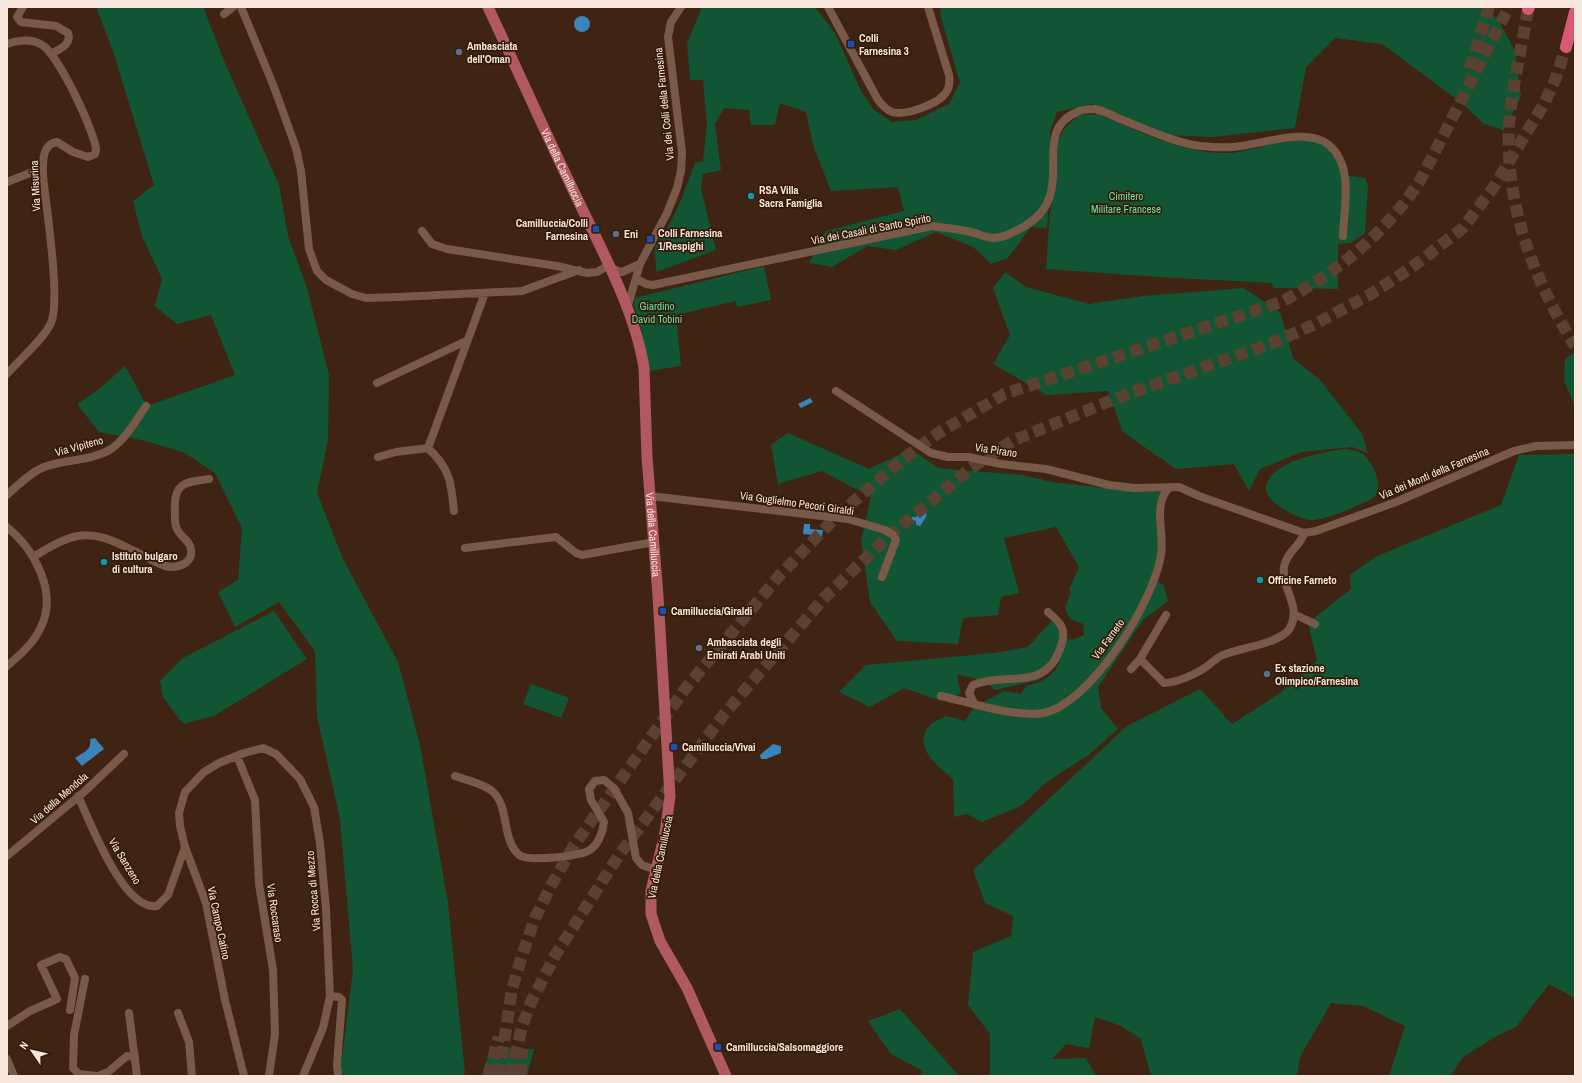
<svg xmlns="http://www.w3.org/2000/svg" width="1582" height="1083" font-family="'Archivo Narrow',sans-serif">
<rect width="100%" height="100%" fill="#3f2413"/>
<path fill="#125535" d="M96 7H203L225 63 279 185 288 236 307 288 329 375 328 440 317 493 343 559 398 662 420 745 448 903 465 1073 462 1076H352L340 1074 353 970 340 819 317 716 315 651 279 602 235 627 218 592 238 580 242 528 215 473 185 453 146 441 99 432 77 404 98 390 125 366 147 406 235 375 211 315 177 324 155 306 162 279 142 236 133 201 154 185 113 51Z
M702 7H815L835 33 861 91 873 109 892 122 916 120 949 104 960 83 941 18 940 7H1487L1500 23 1515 51 1521 96 1504 130 1484 124 1462 103 1382 44 1335 38 1306 67 1295 128 1212 137 1165 135 1110 110 1092 104 1057 112 1050 132 1051 173 1047 228 1031 227 1008 258 991 264 973 247 936 232 896 250 867 246 832 267 809 263 826 231 904 211 898 187 831 191 813 145 806 112 780 103 775 125H751L749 110 724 108 715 124 721 170 703 174 701 189 716 250 656 272 655 247 669 225 681 200 695 163 703 161 707 125 703 80H690L687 43Z
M1098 114C1139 131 1184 155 1230 153 1255 151 1289 136 1314 142 1330 146 1339 160 1342 175L1365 178 1368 186 1365 233 1350 243 1338 244V289L1273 288 1272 283 1159 277 1046 269 1050 212 1057 179 1058 139 1064 129 1079 115Z
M764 266 771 300 737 307 736 301 676 315 681 366 649 371 641 329 634 305 635 298Z
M1005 272 1026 287 1089 304 1143 296 1243 288 1280 312 1293 358 1321 381 1362 434 1368 453 1352 447 1302 452 1260 469 1249 491 1234 464 1176 469 1123 432 1108 391 1047 395 993 364 1010 335 993 288Z
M1575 352V406L1564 381 1565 359Z
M788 433 869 469 911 449 938 468 1022 475 1052 482 1139 492H1162L1160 543 1153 578 1164 586 1168 601 1143 620 1098 687 1101 708 1118 729 1087 756 1048 781 1021 806 982 822 967 814 954 817 953 779C938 767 911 746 930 725 934 721 941 719 946 716L965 721 974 707 1004 691 1021 694 1026 686C1041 683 1052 677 1059 663L1049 660 1039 680 995 690C985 679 971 677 957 675L961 694 942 701 904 688 870 707 839 692 866 665 994 653 1028 647 1055 617 1065 638 1072 640 1084 635 1083 624 1070 619 1065 607 1071 593 1069 589 1079 567 1056 527 1004 538 1019 593 1001 597 998 615 963 618 958 644 897 641 870 602 861 541 871 497 822 471 778 484 771 445Z
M1343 449C1350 449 1361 451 1366 457 1375 467 1381 483 1376 495L1371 499C1358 506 1325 521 1310 520 1299 519 1284 510 1275 503 1269 499 1266 494 1266 488 1268 461 1322 453 1343 449Z
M1575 454V998L1549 984 1516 1027 1498 1035 1462 1058 1451 1076H1389L1405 1026 1363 1006 1331 1003 1300 1057 1297 1076H1151L1141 1039 1121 1026 1095 1017 1089 1048 1066 1044 1052 1059 1086 1058 1096 1076H988L990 1074V1034L968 1005 973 952 1011 936 1013 916 985 903 973 870 1127 726 1200 689 1232 724 1280 693 1317 661 1308 623 1351 589 1350 575 1375 557 1501 505 1519 455Z
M274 611 307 659 214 716 183 724 163 697 160 681 183 658Z
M531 684 569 698 561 718 523 704Z
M900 1009 959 1076H922L921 1070 891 1054 868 1021Z
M492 1048 534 1049 527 1076H483L484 1067Z"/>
<path fill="#3b84bb" d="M574 24a8 8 0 1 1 16 0a8 8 0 1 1-16 0Z
M810 398 813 402 801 408 798 404Z
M924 508H927L926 517 920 526 916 525V521L911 519 912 517H916Z
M804 524H810V529L823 530 822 536 803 534Z
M95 738 104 749 82 766 75 758C83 752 92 751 90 739Z
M773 744 781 746V753L766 759H761L760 755Z"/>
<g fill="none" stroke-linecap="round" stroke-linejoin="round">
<path stroke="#5b4131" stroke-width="12" stroke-dasharray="12 6" stroke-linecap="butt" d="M1528 9C1522 47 1512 86 1509 125 1505 205 1534 280 1575 346
M1470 69 1489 7
M488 1076 499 1037
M499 1076 512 989 521 959 535 918 552 884 573 847 685 689 779 576 838 515 903 459 937 434 1004 394 1281 302C1337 273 1387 232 1421 179L1509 7
M511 1076 522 1026 532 1000 556 954 619 855 725 713 825 597 889 536 971 468 1012 441 1125 395 1270 344 1315 324 1371 294 1411 268 1463 228 1493 188 1544 104 1556 78 1566 47
M521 1076 522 1049"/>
<path stroke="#795a48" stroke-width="8" d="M23 7 17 17 21 22 56 26 68 33C72 45 59 49 51 54
M241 7 274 87 296 148 301 171 309 249 317 271 326 280 352 294 366 298 398 297 522 291 579 270
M828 7 878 100C882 105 886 110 892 112 905 116 935 105 944 95 949 90 950 82 949 75L928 7
M224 14 233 7
M7 44C19 40 31 38 42 45 58 54 95 132 96 150L95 154 88 157 73 152 57 142C41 144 43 165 43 176 46 206 61 299 51 323 43 340 20 359 7 374
M7 182 43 168
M422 231 432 244 447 249 557 266 587 273 597 272 609 265
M610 268 622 272 640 264
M637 279 646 284 653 285 932 226C945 228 958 229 971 232 979 234 986 238 994 238 1004 238 1016 231 1025 226 1081 192 1027 134 1077 112 1082 109 1089 109 1095 109 1103 111 1112 115 1120 119 1146 129 1172 142 1200 146 1211 147 1222 148 1233 147 1261 145 1306 126 1329 145 1354 166 1344 207 1343 236
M627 309 640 264 667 213 677 188 681 171 682 152 668 37 671 22 681 7
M377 383 466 341
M836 391 931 453 948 457H968L1001 464 1046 469 1109 485 1134 488 1179 487 1199 496 1304 533 1316 531 1396 502 1514 451 1536 446 1575 445
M428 448C450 469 451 481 454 511
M378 457 396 452 428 448 485 293
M7 495C18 485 30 473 44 467 65 459 92 461 111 449 126 439 136 420 146 406
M650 496 848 519 885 530 893 535 896 540 882 577
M7 527C34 549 58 592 41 627 34 643 20 655 7 666
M465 548 556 537 576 553 582 555 654 542
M33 557C74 532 88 527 132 550 143 555 153 562 165 566 178 569 196 563 190 546 188 540 180 536 177 529 174 523 175 517 175 511 173 483 185 482 209 479
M1294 614 1315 624
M1166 615 1140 659 1164 683C1176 683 1196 674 1206 667 1212 663 1217 657 1223 655 1240 648 1282 643 1290 628 1302 606 1281 589 1284 567 1286 552 1301 546 1304 533
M1131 669 1140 659
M941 696C968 702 1017 718 1043 713 1091 704 1154 601 1161 555 1165 534 1152 505 1169 488
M974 703 969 693 973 685C1008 671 1046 693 1061 646 1067 629 1061 623 1048 612
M237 756 255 800 259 884 273 970 275 1034 269 1076
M455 776C466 780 482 783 492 791 510 806 501 839 519 855 529 862 578 856 588 851 598 846 603 832 604 822L591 800 589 789 595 781 604 780 614 788 628 813 636 858 642 865 656 870
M78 796C90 821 123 911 157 906L168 895 185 847
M7 856 84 792 124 754
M85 979 74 1035 73 1068 79 1074 97 1076
M330 996 339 997 342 1000 337 1065 338 1076
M129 1013 137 1076
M178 1013 189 1042 192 1076
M7 1026 30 1011 57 999 41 965 60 957 66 959 75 978 70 1010
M7 1059 14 1076
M98 1076 108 1072 127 1056 135 1057
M244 1076 225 1000 206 903 185 847 180 826 179 813 185 792 204 772 219 763 244 753 263 748 276 754 300 779 314 807 320 843 326 909 330 996 323 1028 303 1076"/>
<path stroke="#b15961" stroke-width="11" id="s1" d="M488 7C517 69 545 132 575 194 600 247 635 310 644 368L647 457 658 596 670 796 665 833 651 891V914L660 941 687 988 726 1076"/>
<path stroke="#d75972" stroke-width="12" d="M1528 9 1529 7
M1566 47 1575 12"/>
</g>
<g fill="#1a4fb4" stroke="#341b09" stroke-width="1.5">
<rect x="847" y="40" width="8" height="8" rx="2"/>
<rect x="592" y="225" width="8" height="8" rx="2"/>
<rect x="646" y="235" width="8" height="8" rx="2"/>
<rect x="659" y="607" width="8" height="8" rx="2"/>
<rect x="670" y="743" width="8" height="8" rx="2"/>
<rect x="714" y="1043" width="8" height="8" rx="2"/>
</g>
<g fill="#5c6f8a" stroke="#341b09" stroke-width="1.5">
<circle cx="459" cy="52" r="4"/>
<circle cx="616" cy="234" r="4"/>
<circle cx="699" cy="648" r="4"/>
<circle cx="1267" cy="674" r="4"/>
</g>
<g fill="#0f9aa8" stroke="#341b09" stroke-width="1.5">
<circle cx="751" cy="196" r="4"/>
<circle cx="104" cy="562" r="4"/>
<circle cx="1260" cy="580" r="4"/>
</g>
<g text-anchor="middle" stroke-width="3.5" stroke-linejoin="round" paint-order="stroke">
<g font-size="11" font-weight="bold" fill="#f9e6dc" stroke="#341b09" text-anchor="start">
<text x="859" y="42">Colli<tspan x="859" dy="13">Farnesina 3</tspan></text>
<text x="467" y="50">Ambasciata<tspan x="467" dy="13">dell'Oman</tspan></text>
<text x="759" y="194">RSA Villa<tspan x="759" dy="13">Sacra Famiglia</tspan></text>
<text x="588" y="227" text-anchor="end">Camilluccia/Colli<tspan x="588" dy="13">Farnesina</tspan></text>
<text x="658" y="237">Colli Farnesina<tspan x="658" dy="13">1/Respighi</tspan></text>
<text x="624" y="238">Eni</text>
<text x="112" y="560">Istituto bulgaro<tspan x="112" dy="13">di cultura</tspan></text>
<text x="1268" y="584">Officine Farneto</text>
<text x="671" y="615">Camilluccia/Giraldi</text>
<text x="707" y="646">Ambasciata degli<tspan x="707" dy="13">Emirati Arabi Uniti</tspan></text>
<text x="1275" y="672">Ex stazione<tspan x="1275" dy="13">Olimpico/Farnesina</tspan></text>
<text x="682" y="751">Camilluccia/Vivai</text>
<text x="726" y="1051">Camilluccia/Salsomaggiore</text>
</g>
<g font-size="11" fill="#f9e6dc" stroke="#341b09">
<text transform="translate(664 104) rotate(-96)" y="4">Via dei Colli della Farnesina</text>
<text dy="4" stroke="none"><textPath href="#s1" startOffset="177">Via della Camilluccia</textPath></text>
<text transform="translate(35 186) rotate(-93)" y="4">Via Misurina</text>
<text transform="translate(871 229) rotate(-11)" y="4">Via dei Casali di Santo Spirito</text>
<text transform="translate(79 446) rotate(-15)" y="4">Via Vipiteno</text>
<text transform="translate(996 450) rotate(9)" y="4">Via Pirano</text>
<text transform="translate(1434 473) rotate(-23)" y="4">Via dei Monti della Farnesina</text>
<text transform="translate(797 503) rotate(8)" y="4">Via Guglielmo Pecori Giraldi</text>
<text dy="4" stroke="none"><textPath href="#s1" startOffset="561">Via della Camilluccia</textPath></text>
<text transform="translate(1108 639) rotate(-54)" y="4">Via Farneto</text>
<text transform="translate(59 798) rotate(-41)" y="4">Via della Mendola</text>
<text transform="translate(660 857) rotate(-78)" y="4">Via della Camilluccia</text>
<text transform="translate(125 861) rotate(59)" y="4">Via Sanzeno</text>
<text transform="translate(313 891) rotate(-95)" y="4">Via Rocca di Mezzo</text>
<text transform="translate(275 913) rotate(82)" y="4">Via Roccaraso</text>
<text transform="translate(219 923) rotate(78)" y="4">Via Campo Catino</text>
</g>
<g font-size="11" fill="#6be1a1" stroke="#341b09">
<text x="1126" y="200">Cimitero<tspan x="1126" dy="13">Militare Francese</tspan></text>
<text x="657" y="310">Giardino<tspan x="657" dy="13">David Tobini</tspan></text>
</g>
</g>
<rect width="1582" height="1083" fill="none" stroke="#f9e6dc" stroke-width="16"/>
<g transform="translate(32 1051) rotate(304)" stroke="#341b09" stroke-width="3" paint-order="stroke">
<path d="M0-3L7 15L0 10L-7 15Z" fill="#f9e6dc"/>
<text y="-6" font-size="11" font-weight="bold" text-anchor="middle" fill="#f9e6dc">N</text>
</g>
</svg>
